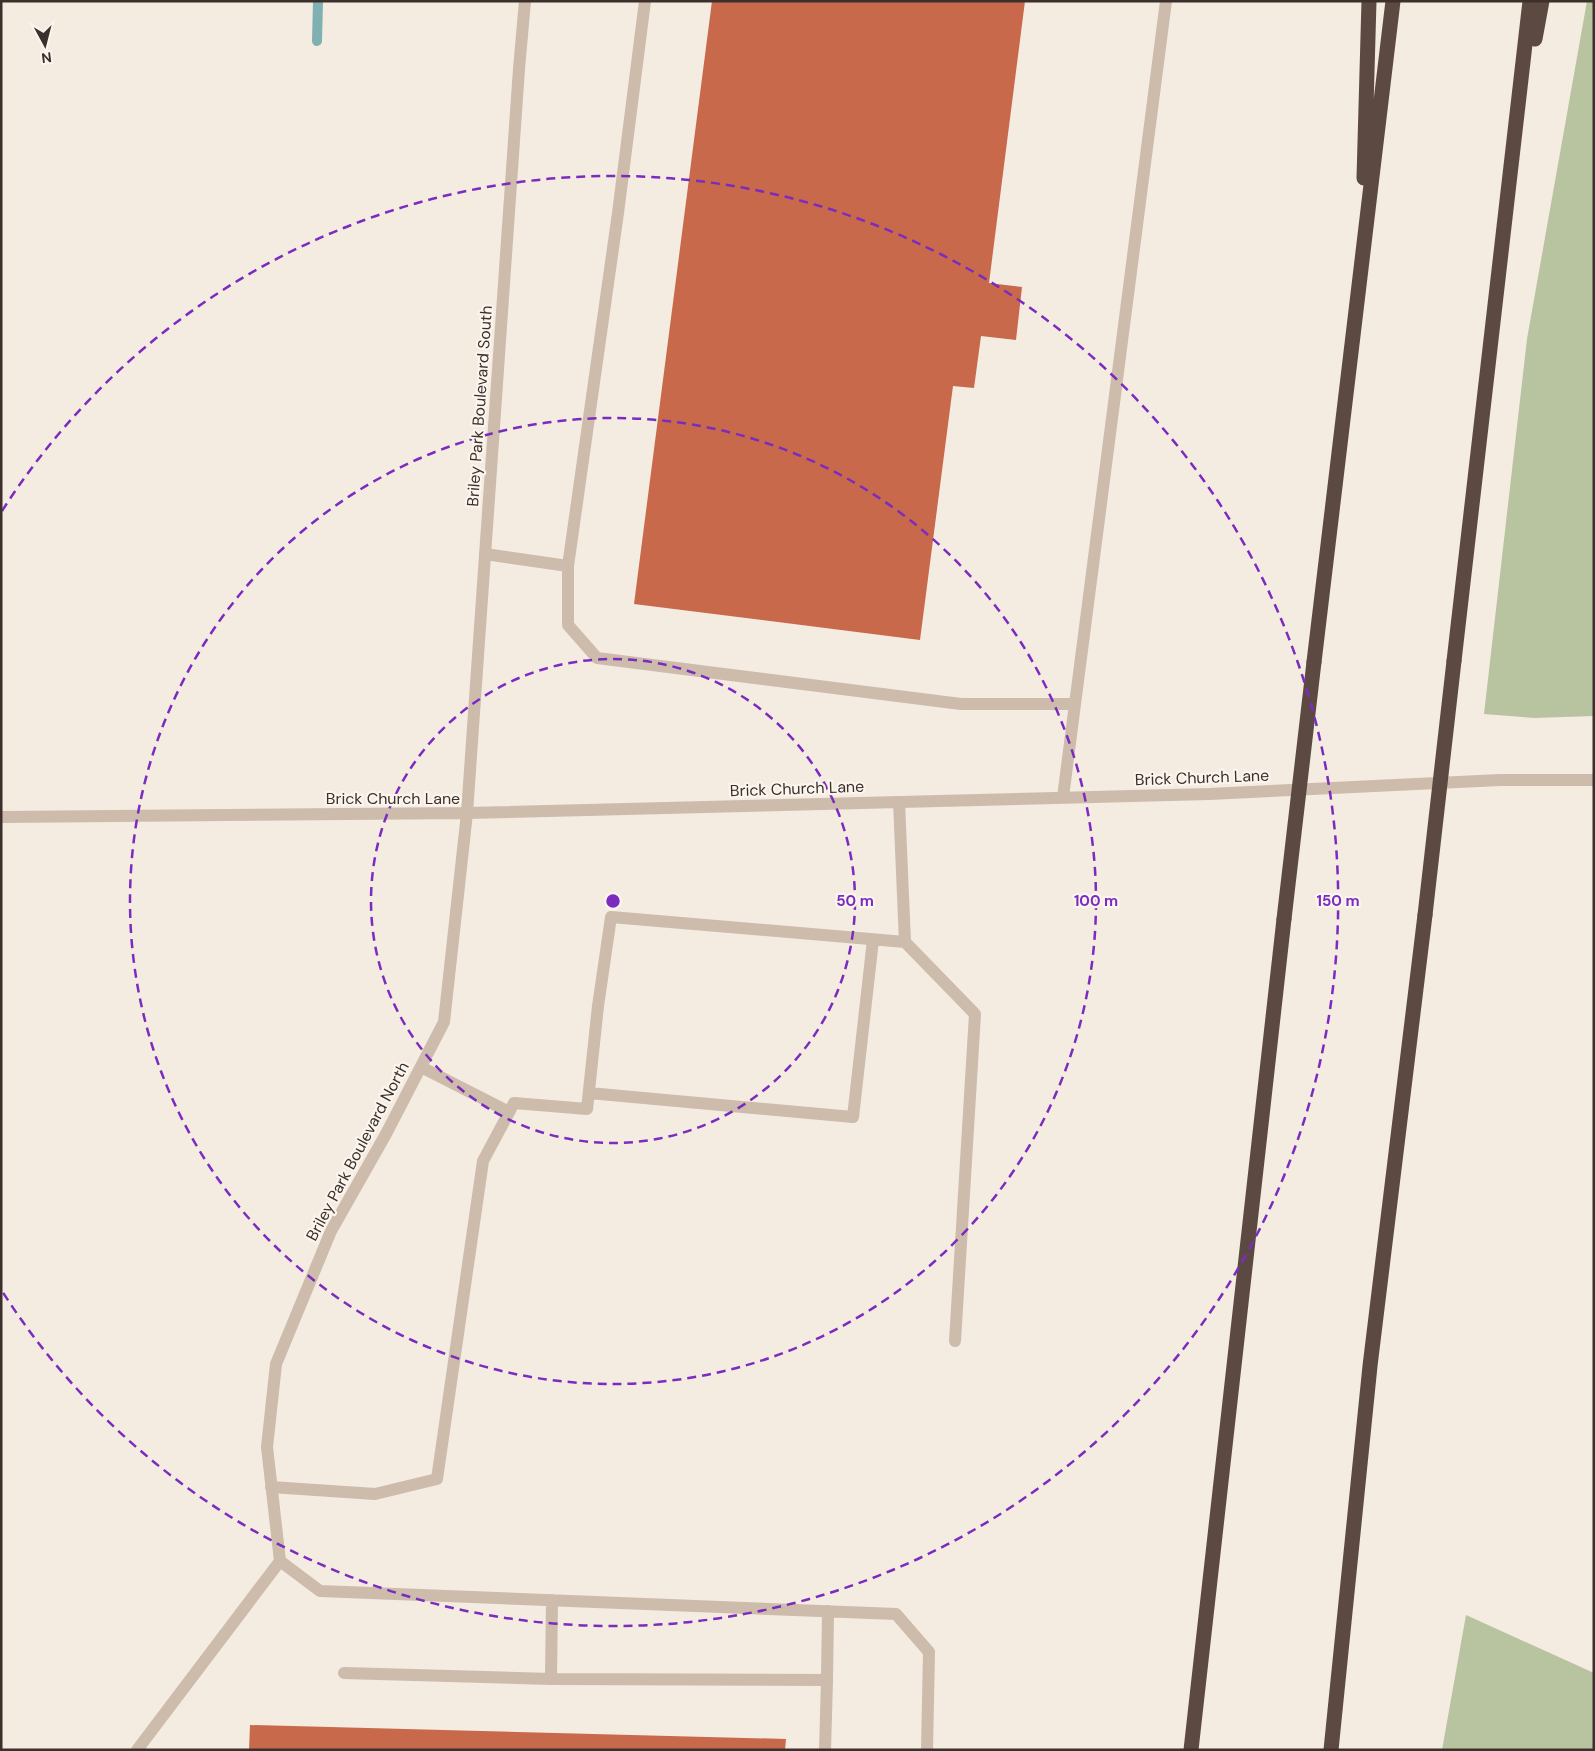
<svg xmlns="http://www.w3.org/2000/svg" width="1595" height="1751" font-family="'DM Sans',sans-serif">
<rect width="100%" height="100%" fill="#f4ebe1"/>
<path fill="#b8c4a0" d="M1587 1H1594V716L1534 718 1484 714 1527 339Z
M1466 1615 1594 1673V1750H1442Z"/>
<g fill="none" stroke-linecap="round" stroke-linejoin="round">
<path stroke="#7fb0b2" stroke-width="10" d="M317 41 318 1"/>
</g>
<path fill="#c8694b" d="M712 1H1025L989 283 1022 287 1016 340 981 336 974 388 953 386 920 640 634 604Z
M250 1725 786 1739 785 1750H249Z"/>
<g fill="none" stroke-linecap="round" stroke-linejoin="round">
<path stroke="#cdbbac" stroke-width="12" d="M645 1 618 213 568 566V625L597 658 961 704H1075
M485 554 568 566
M1063 797 1166 1
M899 802 905 942
M421 1067 509 1112
M589 1093 853 1117 873 940
M271 1487 375 1494 437 1479 483 1161 514 1103 587 1109 598 1006 611 917 905 942 975 1014 955 1341
M552 1600 551 1679 827 1680 828 1611
M344 1673 551 1679
M137 1750 280 1561 320 1591 896 1614 929 1652 927 1750
M825 1750 827 1680"/>
<path stroke="#cdbbac" stroke-width="12" d="M1 817 467 813 1209 794 1500 780H1594
M280 1561 267 1447 276 1364 331 1231 386 1134 444 1022 467 813 519 69 525 1"/>
<path stroke="#5c4a42" stroke-width="15" d="M1535 39 1542 1
M1364 178 1369 1
M1454 661 1530 1
M1314 662 1393 1
M1191 1750 1284 919
M1331 1750 1370 1366 1425 915"/>
<path stroke="#5c4a42" stroke-width="15" d="M1425 915 1454 661
M1284 919 1314 662"/>
</g>
<g fill="none" stroke="#7b2cbf" stroke-width="2.5" stroke-dasharray="9 6">
<circle cx="613" cy="901" r="242"/>
<circle cx="613" cy="901" r="483"/>
<path d="M2 511A725 725 0 1 1 2 1291"/>
</g>
<g text-anchor="middle" stroke-width="4.5" stroke-linejoin="round" paint-order="stroke">
<g font-size="16" fill="#3b302b" stroke="#fbf5ee">
<text transform="translate(479 406) rotate(-86)" y="6">Briley Park Boulevard South</text>
<text transform="translate(1202 777) rotate(-2)" y="6">Brick Church Lane</text>
<text transform="translate(797 788) rotate(-2)" y="6">Brick Church Lane</text>
<text x="393" y="804">Brick Church Lane</text>
<text transform="translate(357 1151) rotate(-62)" y="6">Briley Park Boulevard North</text>
</g>
</g>
<circle cx="613" cy="901" r="8" fill="#7b2cbf" stroke="#fbf5ee" stroke-width="2.5"/>
<g font-size="15" text-anchor="middle" font-weight="bold" fill="#7b2cbf" stroke="#fbf5ee" stroke-width="4.5" stroke-linejoin="round" paint-order="stroke">
<text x="855" y="906">50 m</text>
<text x="1096" y="906">100 m</text>
<text x="1338" y="906">150 m</text>
</g>
<rect width="1595" height="1751" fill="none" stroke="#3b302b" stroke-width="5"/>
<g transform="translate(45 45) rotate(173)" stroke="#fbf5ee" stroke-width="4" paint-order="stroke">
<path d="M0-4L9 19L0 12L-9 19Z" fill="#3b302b"/>
<text y="-8" font-size="14" font-weight="bold" text-anchor="middle" fill="#3b302b">N</text>
</g>
</svg>
